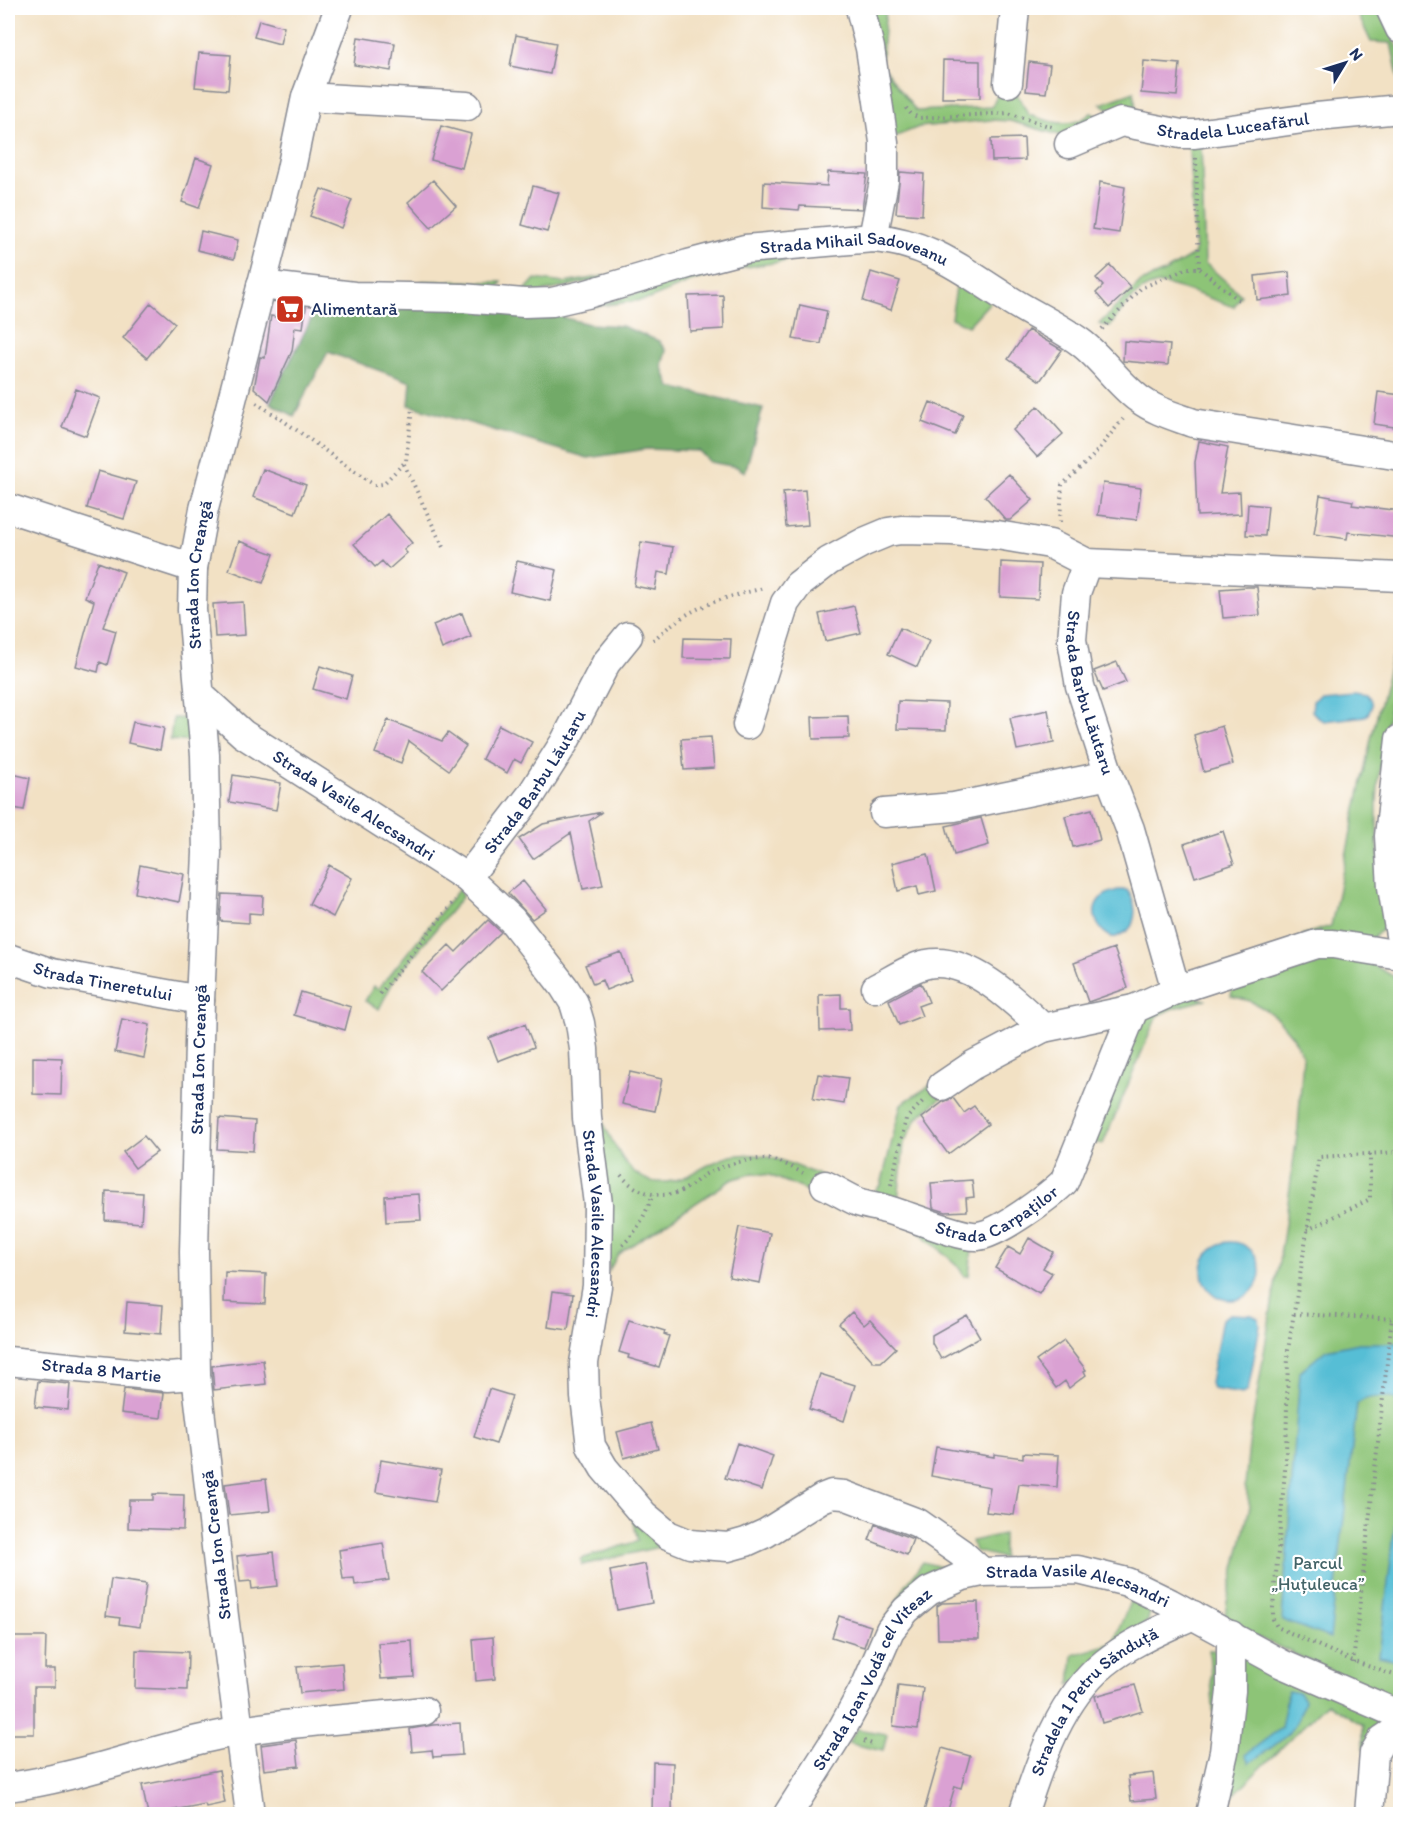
<svg xmlns="http://www.w3.org/2000/svg" width="1408" height="1822" font-family="Itim,sans-serif">
<rect width="100%" height="100%" fill="#fff"/>
<filter id="ink" filterUnits="userSpaceOnUse"><feTurbulence type="fractalNoise" baseFrequency=".0167" numOctaves="2"/><feDisplacementMap in="SourceGraphic" scale="12" xChannelSelector="R" yChannelSelector="G"/><feConvolveMatrix kernelMatrix="1 2 1 2 8 2 1 2 1" color-interpolation-filters="sRGB"/></filter>
<filter id="wash" filterUnits="userSpaceOnUse"><feTurbulence type="fractalNoise" baseFrequency=".008" numOctaves="4" result="noise"/><feDisplacementMap in="SourceGraphic" scale="24" xChannelSelector="R" yChannelSelector="G"/><feGaussianBlur stdDeviation="1.35" result="paint"/><feColorMatrix in="noise" values="0 0 0 0 0 0 0 0 0 0 0 0 0 0 0 0 0 1.4 0 .05"/><feComposite in="paint" operator="in"/></filter>
<g filter="url(#wash)">
<rect width="100%" height="100%" fill="#f2e1c4"/>
<path fill="#f0d0e4" d="M278 300 319 303 293 355 259 349 270 308Z"/>
<path fill="#cebed1" d="M259 349 293 355 270 403 252 388Z"/>
<path fill="#8dc477" stroke="#547a6a" stroke-width="1.5" d="M868 8H886L881 64 916 111 992 107 1001 87H1013L1029 115C1052 122 1071 130 1091 113L1105 120 1066 137 1010 121 991 120 919 127 894 137Z
M1355 8H1380L1400 52V85L1391 43 1371 42Z
M1134 92 1137 118 1120 115 1101 104Z
M1179 141 1201 143 1205 263 1241 295 1234 307C1216 301 1180 286 1162 284 1140 283 1120 311 1110 327L1099 324 1141 282 1166 271 1195 254 1189 149Z
M774 253 786 261 740 268 695 280 649 299 591 307Z
M650 268 519 297 535 279 564 283Z
M958 276 990 302 968 326 951 318Z
M422 281 502 282 496 291 420 290Z
M1400 624C1400 674 1384 725 1379 775 1373 826 1381 877 1385 927L1371 940 1302 935 1331 926 1371 739Z
M173 718 193 719 194 742 170 740Z
M460 888 462 897 394 980 379 1009 365 1001 374 986 378 989Z
M1323 952 1368 962 1400 980V1702L1224 1622 1227 1602 1250 1506 1245 1486 1249 1444 1284 1231 1298 1128 1303 1056 1293 1037 1278 1019 1263 1008 1250 1001 1231 996 1233 985Z
M1194 996 1205 1000 1171 1009 1157 1016 1103 1144 1088 1141 1141 1015Z
M942 1078 950 1091 918 1117 904 1143 898 1201 874 1192 881 1185 901 1104Z
M599 1114C619 1154 636 1202 691 1174 705 1167 723 1156 738 1155 770 1152 798 1167 826 1178L816 1194 769 1175 753 1173 731 1180 618 1254 609 1271Z
M912 1225 972 1248 969 1276H964L958 1266Z
M630 1510 663 1546 582 1565 581 1559 638 1541Z
M1003 1534V1558L975 1551 972 1541Z
M923 1562 955 1571 880 1631 905 1586Z
M1132 1597 1151 1607 1148 1621 1070 1685 1073 1655 1113 1643Z
M1209 1650 1224 1651 1215 1733Z
M1239 1651 1393 1719 1363 1749V1725L1327 1703 1217 1811Z
M857 1729 887 1734 883 1751 848 1743Z"/>
<path fill="#72aa68" stroke="#466c63" stroke-width="1.5" d="M319 303 534 310 589 324 622 326 659 341 666 351 662 365 670 387 763 408 745 472 737 467 710 462 699 451 647 449 588 458 409 405 411 382 328 352 294 416 270 403Z"/>
<path fill="#57bed5" stroke="#39769a" stroke-width="1.5" d="M1353 691 1366 693C1373 701 1374 708 1366 716L1324 721 1318 718 1312 711 1313 701 1320 694Z
M1118 890H1127C1134 899 1137 911 1133 922 1132 927 1129 930 1124 933 1123 933 1117 937 1116 937 1102 940 1075 900 1118 890Z
M1202 1271a29 29 0 1 1 58 0a29 29 0 1 1-58 0Z
M1230 1314 1252 1315 1259 1319 1260 1325 1248 1391 1243 1394 1212 1389 1210 1383 1222 1319Z
M1359 1343H1400V1400C1386 1397 1369 1394 1357 1404L1330 1638 1282 1620 1300 1372 1326 1350Z
M1400 1485V1662L1379 1657Z
M1288 1691 1299 1693 1304 1700C1298 1734 1276 1744 1249 1763L1245 1755 1281 1728Z"/>
<g id="blocks">
<path fill="#daa1d3" d="M259 20 284 27 280 44 254 37Z
M516 35 556 43 550 74 510 66Z
M358 37 395 43 391 71 354 65Z
M199 53 231 55 228 90 195 87Z
M943 60 980 61V98H942Z
M1144 61 1180 64 1177 96 1141 93Z
M1029 62 1050 65 1046 93 1026 91Z
M441 126 471 134 462 168 431 160Z
M1024 138 1025 160 992 161 991 139Z
M196 158 213 164 199 208 182 202Z
M828 172 867 174 862 209 800 206 799 210 763 207 764 182 827 186Z
M900 172 924 174 922 215 896 213Z
M433 180 456 206 431 228 408 202Z
M1100 182 1125 187 1119 233 1093 229Z
M533 186 559 193 547 232 522 225Z
M321 189 352 200 341 228 310 216Z
M201 231 238 240 234 259 197 250Z
M1110 265 1131 288 1109 308 1096 293 1103 286 1096 278Z
M871 272 900 281 891 310 863 301Z
M1289 272 1291 296 1257 300 1255 276Z
M723 295 724 329 690 331 688 296Z
M151 303 175 323 147 358 123 338Z
M278 304 306 307 303 328 295 327 292 351 269 401 254 388 260 357 265 358 271 316 276 317Z
M800 305 827 311 821 344 793 339Z
M1028 330 1062 350 1040 381 1008 359Z
M1124 341 1170 345 1168 365 1123 361Z
M76 389 100 398 86 436 62 427Z
M1378 392 1401 395V428L1374 424Z
M930 402 963 415 955 435 922 422Z
M1038 406 1063 434 1037 457 1013 430Z
M1199 441 1228 447 1220 493 1240 492 1241 514 1197 516 1195 462Z
M263 469 306 485 295 513 253 497Z
M98 471 136 482 124 519 87 508Z
M1009 474 1033 500 1010 520H1006L985 496Z
M1103 483 1141 488 1137 520 1098 515Z
M805 490 808 525 786 527 783 492Z
M1320 495 1353 501 1352 505 1401 511V538L1348 532 1347 539 1314 534Z
M1248 504 1268 506 1265 536 1246 535Z
M387 514 412 543 404 550 407 553 389 569 382 561 375 567 354 544Z
M239 541 274 554 263 583 229 570Z
M641 542 673 547 669 574 658 572 655 590 634 586Z
M517 561 557 570 550 601 510 592Z
M98 562 124 572 103 627 116 631 107 665 100 662 98 672 76 666 94 601 85 597Z
M1001 562 1040 564 1038 599 1000 597Z
M1247 587H1257L1260 615 1223 618 1220 589Z
M243 602 245 635 215 637 213 604Z
M854 606 861 633 825 641 819 614Z
M462 613 471 637 442 649 433 625Z
M900 628 929 641 917 667 888 654Z
M684 638 731 639 730 659 683 658Z
M1117 662 1126 682 1103 691 1094 671Z
M320 666 352 676 346 699 313 689Z
M898 701 947 703 946 730 897 729Z
M1048 710 1054 743 1017 750 1010 718Z
M848 716 849 738 813 739 812 717Z
M388 720 442 741 448 733 466 746 449 770 409 741 401 763 375 753Z
M133 722 164 728 160 750 128 743Z
M499 725 532 742 521 763 514 759 507 773 482 759Z
M1222 726 1233 764 1204 772 1194 735Z
M711 737 714 768 684 770 681 739Z
M8 773 30 778 24 810 8 807Z
M233 775 281 783 276 810 229 802Z
M1092 809 1100 840 1073 847 1065 816Z
M602 812 589 821 603 885 583 889 571 833 533 859 519 839 543 824Z
M981 818 989 845 954 855 946 826Z
M1223 831 1234 864 1195 877 1184 844Z
M928 854 936 891 919 895 917 886 898 891 892 863Z
M140 865 184 874 179 902 135 893Z
M329 865 352 878 333 917 309 904Z
M523 881 546 909 532 919 508 893Z
M222 894 263 896 262 914 249 913V923L220 921Z
M488 920 501 932 441 991 422 972 449 945 456 952Z
M1114 948 1128 988 1088 1002 1074 963Z
M621 952 631 980 606 990 602 980 593 984 585 965Z
M921 983 929 1002 918 1006 922 1016 899 1025 889 1000Z
M301 992 351 1007 345 1030 294 1015Z
M841 994V1008H849L850 1030 820 1031 819 995Z
M122 1019 150 1025 144 1058 115 1052Z
M525 1024 534 1047 498 1061 489 1038Z
M33 1057 62 1058 61 1095 33 1094Z
M630 1072 662 1079 655 1111 622 1104Z
M818 1074 848 1078 844 1104 813 1099Z
M953 1098 964 1113 974 1106 988 1124 948 1154 922 1118 943 1102Z
M219 1118 255 1121 253 1151 217 1149Z
M144 1136 157 1152 135 1168 123 1152Z
M972 1180 974 1197 966 1198 967 1211 946 1212 933 1208 931 1183Z
M106 1191 143 1193 141 1223 105 1220Z
M419 1194 421 1220 386 1222 385 1196Z
M739 1227 770 1233 760 1283 729 1277Z
M1029 1238 1053 1252 1043 1268 1052 1273 1039 1294 995 1268 1008 1247 1020 1254Z
M225 1272 266 1274 265 1304 224 1302Z
M553 1291 573 1294 568 1330 548 1327Z
M127 1302 163 1305 161 1334 125 1331Z
M852 1312 864 1325 870 1320 896 1348 881 1362H874L839 1324Z
M967 1315 980 1337 941 1359 932 1343V1335Z
M629 1320 665 1331 664 1334 669 1336 659 1367 628 1358 629 1355 619 1352Z
M1064 1341 1086 1370 1084 1371 1086 1375 1069 1388 1065 1381 1056 1388 1036 1361Z
M263 1360 266 1384 214 1390 212 1366Z
M820 1374 855 1385 844 1421 809 1409Z
M38 1381 70 1384 68 1410 35 1407Z
M124 1389 164 1393 161 1418 121 1413Z
M489 1389 512 1396 496 1444 474 1437Z
M651 1423 658 1449 624 1458 617 1432Z
M737 1443 773 1456 762 1490 725 1478Z
M936 1447 994 1457V1454L1023 1458V1453L1059 1455 1057 1487 1019 1484 1014 1515 986 1512 990 1487 931 1476Z
M381 1460 441 1470 435 1502 376 1492Z
M266 1479 270 1511 229 1515 225 1484Z
M153 1494 184 1495 183 1530 128 1528 129 1500H153Z
M875 1524 913 1539 907 1555 869 1540Z
M383 1543 389 1580 355 1585 354 1578 343 1579 339 1550Z
M274 1552 278 1586 252 1589 251 1581 240 1582 237 1556Z
M645 1564 652 1603 617 1610 610 1571Z
M111 1579 146 1584 140 1627 119 1624 120 1618 106 1616Z
M978 1602 979 1639H938L937 1606 942 1603Z
M839 1616 871 1626 864 1647 832 1637Z
M13 1637H46L45 1669H55V1687H34V1734H8V1666H13Z
M493 1637 495 1679 476 1681 473 1639Z
M412 1641 414 1677 381 1679 378 1643Z
M136 1650 188 1652 187 1690 135 1688Z
M342 1663 344 1689 300 1693 297 1667Z
M898 1685 923 1688 918 1729 893 1726Z
M1135 1685 1143 1711 1102 1723 1095 1696Z
M460 1723 462 1755 433 1757 432 1750 412 1752 410 1729 433 1725Z
M296 1740 299 1766 264 1770 261 1745Z
M942 1748 970 1756 961 1788 955 1786 948 1810 943 1809 942 1815H923Z
M653 1762 673 1763 672 1815H652Z
M219 1770 225 1803 206 1807 205 1804 148 1815 142 1785Z
M1153 1773 1156 1799 1131 1801 1128 1776Z"/>
</g>
</g>
<g filter="url(#ink)">
<use href="#blocks" fill-opacity="0" stroke="#868891" stroke-width="1.5"/>
<g fill="none" stroke-linecap="round" stroke-linejoin="round">
<g stroke="#868891" stroke-width="31">
<g id="minor">
<path d="M860 8 870 48 884 142V181L873 238"/>
<path d="M1390 8 1400 29"/>
<path d="M1008 83 1015 8"/>
<path d="M306 97 467 106"/>
<path id="s1" d="M1069 144 1121 122 1181 134H1195L1317 117 1400 109"/>
<path id="s2" d="M261 285 354 296 462 298 524 303 552 302 587 294 688 264 745 249 873 238C927 242 961 269 1005 297 1029 313 1057 325 1080 342 1102 358 1117 383 1139 399 1155 411 1174 416 1193 423L1400 456"/>
<path d="M8 508 193 568"/>
<path id="s3" d="M1087 563 1076 593 1072 640 1080 686 1109 775 1130 829 1176 990"/>
<path id="s4" d="M200 695 243 734 467 878 512 920 564 987 574 1003 580 1023 584 1049 587 1118 598 1204 597 1286 584 1363 585 1397 591 1446 604 1468 644 1515 668 1535 690 1544 728 1547 746 1542 766 1533 822 1498 832 1494 844 1495 918 1523 961 1553 982 1572 1078 1570 1127 1582 1170 1603 1282 1664 1400 1715"/>
<path d="M747 725 785 603 798 585 829 561 864 542 888 532 901 530 952 531 997 535 1050 544 1087 563 1400 577"/>
<path d="M1400 739 1389 836 1392 887 1400 935"/>
<path d="M884 813 954 807 1109 775"/>
<path id="s5" d="M467 878 531 795 564 743 606 663 628 636"/>
<path id="s6" d="M8 958 52 973 200 1000"/>
<path d="M876 988C892 980 909 968 927 964 969 956 1016 1002 1043 1028"/>
<path d="M942 1086 973 1065 1043 1028 1134 1009"/>
<path id="s7" d="M825 1185C836 1190 847 1197 858 1202 866 1205 876 1206 885 1209 906 1214 960 1238 978 1236 1000 1233 1048 1197 1064 1182L1134 1009 1176 990 1317 944H1333L1400 955"/>
<path id="s8" d="M8 1361 168 1377 196 1375"/>
<path d="M8 1787C77 1778 143 1752 211 1737 281 1721 353 1720 424 1711"/>
<path id="s9" d="M250 1814 224 1616 196 1375 194 1252 200 1000 207 853 205 755 192 610 193 568 204 509 290 174 306 97 339 8"/>
<path id="s10" d="M788 1814 842 1729 866 1685 890 1630 906 1610 929 1591 963 1576 982 1572"/>
<path id="s11" d="M1023 1814C1040 1762 1060 1699 1105 1663 1131 1642 1163 1629 1193 1615"/>
<path d="M1210 1814 1224 1752 1231 1691V1635"/>
<path d="M1369 1814 1374 1753 1382 1740 1400 1728"/>
</g>
</g>
<path stroke="#868891" stroke-width="4" stroke-dasharray="1.5 4.5" stroke-linecap="butt" d="M906 108 911 114 919 118 1008 113 1052 127
M1196 158 1199 268
M1102 329 1141 288 1188 268H1199L1241 302
M256 403C297 428 334 459 375 485L383 484 406 461 412 408
M404 464 443 547
M1060 522 1062 485 1092 457 1123 419
M653 640C663 632 672 623 683 617 708 601 736 595 764 588
M380 994 455 900
M1400 1152 1319 1157 1288 1350 1286 1459 1273 1608V1619L1277 1627 1353 1661 1400 1677
M621 1175C637 1195 666 1201 687 1188 694 1184 699 1178 706 1174 723 1165 745 1159 764 1159 778 1159 791 1167 803 1173
M891 1185 906 1119 923 1101
M1307 1230 1370 1199V1153
M622 1245C638 1232 646 1212 653 1194
M1294 1314 1400 1319
M1353 1663 1392 1318
M864 1741 875 1745"/>
<use href="#minor" stroke="#fff" stroke-width="28"/>
</g>
</g>
<defs>
<g id="supermarket-square" transform="scale(1.5)"><rect x="-9" y="-9" width="18" height="18" rx="4" fill="#c8321e" stroke="#fff"/><path d="M-6-5.5h2.5l.6 2H6L4.5 2H-2.5L-4.4-4H-6ZM-1.5 3.2a1.3 1.3 0 1 0 .1 0ZM3 3.2a1.3 1.3 0 1 0 .1 0Z" fill="#fff"/></g>
</defs>
<g fill-rule="evenodd">
<use href="#supermarket-square" x="290" y="309"/>
</g>
<g text-anchor="middle" stroke-width="4.5" stroke-linejoin="round" paint-order="stroke">
<g font-size="18" fill="#1b2f5e" stroke="#fff">
<text dy="6" stroke="none"><textPath href="#s1" startOffset="170">Stradela Luceafărul</textPath></text>
<text dy="6" stroke="none"><textPath href="#s2" startOffset="603">Strada Mihail Sadoveanu</textPath></text>
<text dy="6" stroke="none"><textPath href="#s9" startOffset="1244">Strada Ion Creangă</textPath></text>
<text dy="6" stroke="none"><textPath href="#s3" startOffset="134">Strada Barbu Lăutaru</textPath></text>
<text dy="6" stroke="none"><textPath href="#s5" startOffset="118">Strada Barbu Lăutaru</textPath></text>
<text dy="6" stroke="none"><textPath href="#s4" startOffset="190">Strada Vasile Alecsandri</textPath></text>
<text dy="6" stroke="none"><textPath href="#s6" startOffset="98">Strada Tineretului</textPath></text>
<text dy="6" stroke="none"><textPath href="#s9" startOffset="758">Strada Ion Creangă</textPath></text>
<text dy="6" stroke="none"><textPath href="#s7" startOffset="186">Strada Carpaților</textPath></text>
<text dy="6" stroke="none"><textPath href="#s4" startOffset="712">Strada Vasile Alecsandri</textPath></text>
<text dy="6" stroke="none"><textPath href="#s8" startOffset="94">Strada 8 Martie</textPath></text>
<text transform="translate(216 1545) rotate(-97)" y="6">Strada Ion Creangă</text>
<text dy="6" stroke="none"><textPath href="#s4" startOffset="1504">Strada Vasile Alecsandri</textPath></text>
<text dy="6" stroke="none"><textPath href="#s10" startOffset="160">Strada Ioan Vodă cel Viteaz</textPath></text>
<text dy="6" stroke="none"><textPath href="#s11" startOffset="138">Stradela 1 Petru Sănduță</textPath></text>
</g>
<g font-size="18" fill="#1b2f5e" stroke="#fff" text-anchor="start">
<text x="311" y="315">Alimentară</text>
</g>
<g font-size="18" fill="#436367" stroke="#fff">
<text x="1318" y="1569">Parcul<tspan x="1318" dy="21">„Huțuleuca”</tspan></text>
</g>
</g>
<rect width="1408" height="1822" fill="none" stroke="#fff" stroke-width="30"/>
<g transform="translate(1345 63) rotate(52)" stroke="#ffffff" stroke-width="4.5" paint-order="stroke">
<path d="M0-4.5L10 22L0 15L-10 22Z" fill="#1b2f5e"/>
<text y="-9" font-size="16" font-weight="bold" text-anchor="middle" fill="#1b2f5e">N</text>
</g>
</svg>
